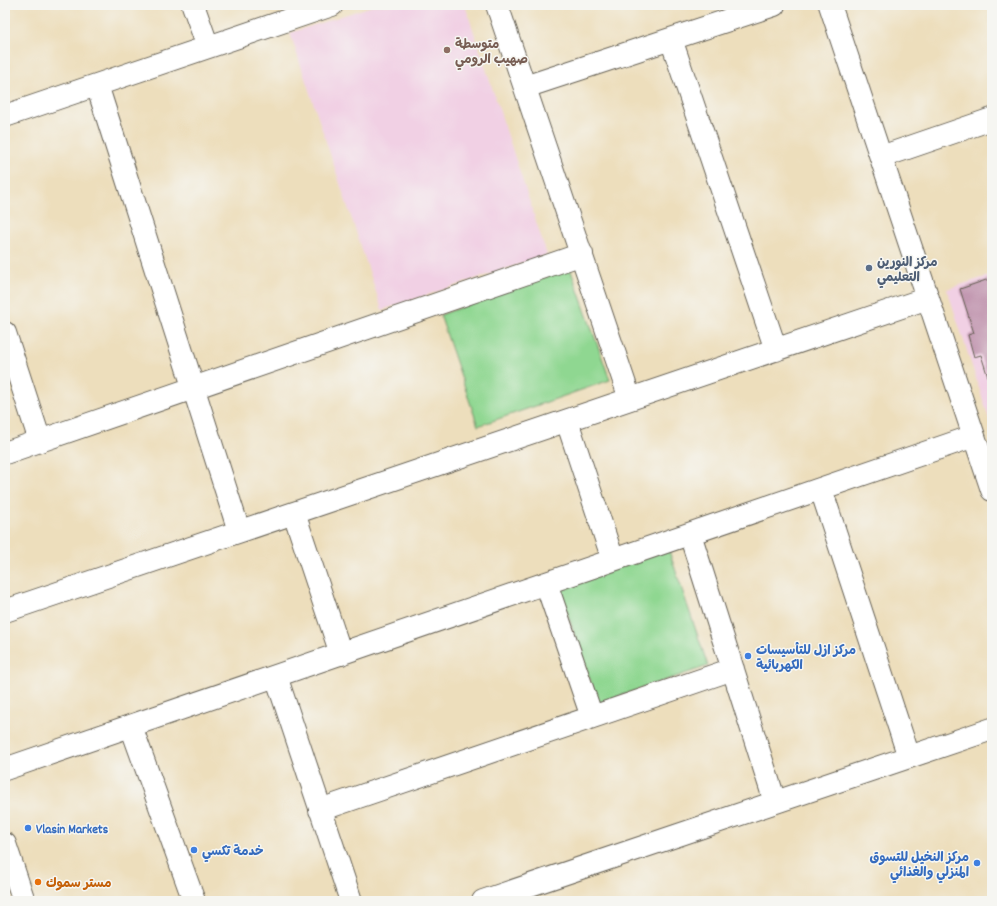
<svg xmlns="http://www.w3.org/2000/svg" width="997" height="906" font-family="Dekko,'Playpen Sans Arabic',sans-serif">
<rect width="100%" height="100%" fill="#f6f6f2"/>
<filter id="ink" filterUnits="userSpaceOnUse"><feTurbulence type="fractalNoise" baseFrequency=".025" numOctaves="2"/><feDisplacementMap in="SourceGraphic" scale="8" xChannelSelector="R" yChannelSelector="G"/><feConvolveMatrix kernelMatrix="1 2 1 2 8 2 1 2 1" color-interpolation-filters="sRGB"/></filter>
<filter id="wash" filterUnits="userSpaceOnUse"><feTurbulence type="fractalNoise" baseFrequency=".012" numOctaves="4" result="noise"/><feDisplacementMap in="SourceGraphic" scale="16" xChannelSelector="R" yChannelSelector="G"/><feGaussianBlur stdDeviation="0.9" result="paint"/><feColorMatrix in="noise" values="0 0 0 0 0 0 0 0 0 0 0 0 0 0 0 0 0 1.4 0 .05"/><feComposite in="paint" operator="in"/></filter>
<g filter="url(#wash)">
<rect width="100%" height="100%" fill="#eddebc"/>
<path fill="#f1d0e4" d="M375 5H465L547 255 382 310 290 33Z
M992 275V428L947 289Z"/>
<path fill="#8fd791" stroke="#567a56" d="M570 268 610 380 478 426 440 315Z
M668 548 708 666 598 703 558 586Z"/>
<g id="blocks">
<path fill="#c298b1" d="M992 278V390L981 355 974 357 968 335 974 333 960 289Z"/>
</g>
</g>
<g filter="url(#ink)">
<use href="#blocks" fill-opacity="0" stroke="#656054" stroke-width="1"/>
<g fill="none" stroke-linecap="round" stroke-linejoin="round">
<g stroke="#656054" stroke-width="24">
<path id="minor" d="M193 5 208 47
M497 5 630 399
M830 5 992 490
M671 39 776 350
M97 85 239 531
M525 87 774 5
M5 116 332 5
M881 157 992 119
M5 333 40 441
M567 421 613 560
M5 453 582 254
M821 489 909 757
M294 513 341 654
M690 534 775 802
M546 583 592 717
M5 611 928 298
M276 676 351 901
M131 726 194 901
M5 769 974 436
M320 810 733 669
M483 901 992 729"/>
</g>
<g stroke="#656054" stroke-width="24">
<path id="major" d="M5 844 24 901"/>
</g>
<use href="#minor" stroke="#fff" stroke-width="22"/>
<use href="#major" stroke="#fff" stroke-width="22"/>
</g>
</g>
<circle fill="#8d6e63" stroke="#f6f6f2" stroke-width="1.5" cx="447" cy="50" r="4"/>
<circle fill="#5c6f8a" stroke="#f6f6f2" stroke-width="1.5" cx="869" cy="268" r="4"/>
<g fill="#3f7fe0" stroke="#f6f6f2" stroke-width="1.5">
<circle cx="748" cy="656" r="4"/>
<circle cx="28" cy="828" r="4"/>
<circle cx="194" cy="850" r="4"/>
<circle cx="977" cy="863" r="4"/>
</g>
<circle fill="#e8710a" stroke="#f6f6f2" stroke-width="1.5" cx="38" cy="882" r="4"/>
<g text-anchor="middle" stroke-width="3" stroke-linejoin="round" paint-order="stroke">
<g font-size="13" font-weight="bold" fill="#785e54" stroke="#f6f6f2" text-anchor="start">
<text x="455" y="48">متوسطة<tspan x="455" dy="15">صهيب الرومي</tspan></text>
</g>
<g font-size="13" font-weight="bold" fill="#4e5e75" stroke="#f6f6f2" text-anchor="start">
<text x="877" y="266">مركز النورين<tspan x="877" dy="15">التعليمي</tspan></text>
</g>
<g font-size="13" font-weight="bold" fill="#366cbe" stroke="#f6f6f2" text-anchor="start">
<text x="756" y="654">مركز ازل للتأسيسات<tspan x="756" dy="15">الكهربائية</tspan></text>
<text x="36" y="833">Vlasin Markets</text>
<text x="202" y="855">خدمة تكسي</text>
<text x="969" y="861" text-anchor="end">مركز النخيل للتسوق<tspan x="969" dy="15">المنزلي والغذائي</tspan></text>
</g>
<g font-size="13" font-weight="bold" fill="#c56008" stroke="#f6f6f2" text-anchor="start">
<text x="46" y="887">مستر سموك</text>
</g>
</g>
<rect width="997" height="906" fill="none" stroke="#f6f6f2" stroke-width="20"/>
</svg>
